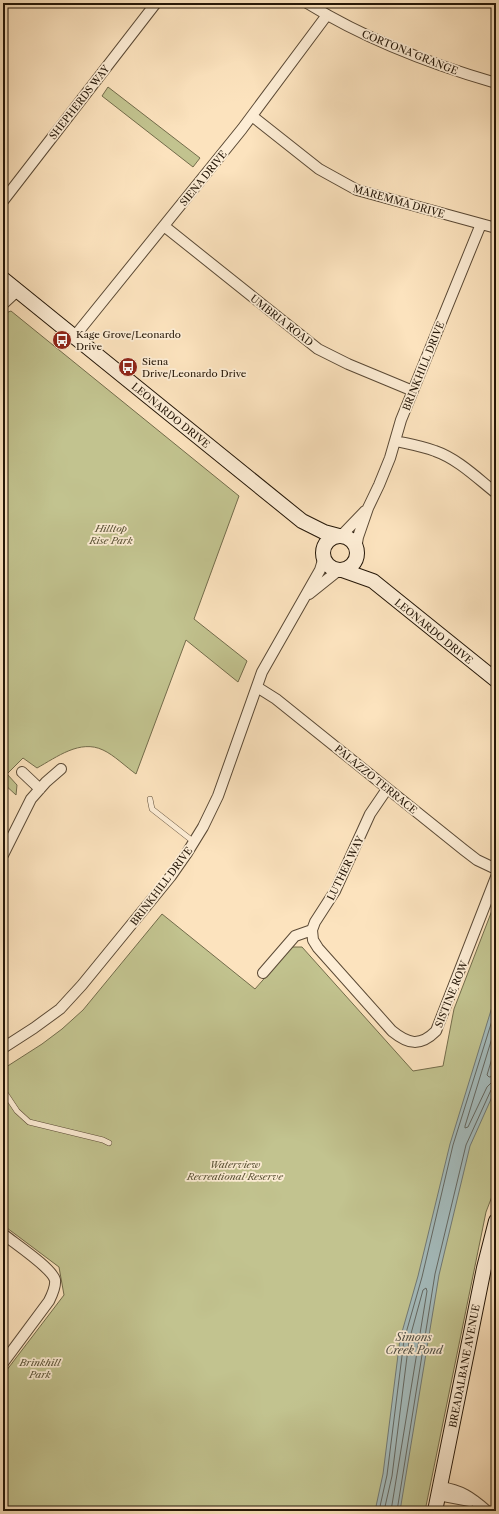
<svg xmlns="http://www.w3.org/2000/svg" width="499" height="1514" font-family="'Libre Caslon Text',serif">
<rect width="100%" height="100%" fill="#fce3be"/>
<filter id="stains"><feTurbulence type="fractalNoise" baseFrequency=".005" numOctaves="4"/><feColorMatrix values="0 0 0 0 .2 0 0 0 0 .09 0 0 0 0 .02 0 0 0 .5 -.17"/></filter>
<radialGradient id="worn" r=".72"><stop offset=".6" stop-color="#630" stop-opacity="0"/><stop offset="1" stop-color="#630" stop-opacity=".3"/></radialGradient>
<path fill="#c2c38f" stroke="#736c4b" d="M108 87 200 158 193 167 102 96Z
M11 311 239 496 194 619 247 661 238 682 186 640 136 774C126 767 114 755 103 750 80 739 57 757 37 768L23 758 7 774 17 785 16 795 3 783V314Z
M496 900V1186L486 1212 425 1511H3V1375L64 1295 59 1267 3 1225V1069L42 1044 62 1029 83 1010 162 914 255 989 292 947H302L413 1071 443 1066 454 1009Z"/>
<path fill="#a4bbbc" stroke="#717974" d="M496 994V1088L470 1146 439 1275 400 1511H375L383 1474 400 1339 418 1276 450 1144Z"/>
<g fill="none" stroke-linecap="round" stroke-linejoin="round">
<path stroke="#646862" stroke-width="1" d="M496 1025 465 1126V1128L468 1127 487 1087 491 1083 496 1082
M496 1045 487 1075 489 1077 496 1076
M379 1511 387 1475 404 1340 422 1277 453 1145 496 1008
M384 1511 392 1476 409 1341 423 1290 426 1288 427 1291 391 1511
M397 1511 435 1274 466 1145 491 1090 496 1087"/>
<g stroke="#5a4935" stroke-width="6">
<path id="lane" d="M150 799 152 809 194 842
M3 1090 17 1111 29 1122 103 1140 109 1143"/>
</g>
<g stroke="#5a4935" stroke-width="12">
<path id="street" d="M307 3C365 39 430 64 496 83
M252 116 319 169 357 190 496 228
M3 201 156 3
M164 226 318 349 348 364 413 391
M3 304 17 291
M74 337 242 129 327 15
M396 441C409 444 422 446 435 451 458 459 477 478 496 493
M341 536 365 511
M356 549 358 537 368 508 379 485 390 458 401 420 481 224
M309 594 339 570
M257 687 276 699 464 850 477 860 496 869
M22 772 40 789
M387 789 370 814 335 891 315 922 312 930 313 940 318 948 392 1031C408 1044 420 1047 436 1031L496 877
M3 855 31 799 46 782 61 769
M263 973 295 936 312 930
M3 1048 34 1028 60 1009 82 985 171 876 187 853 203 827 218 796 262 672 320 570 324 557
M3 1234C14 1243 52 1268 55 1280 56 1287 52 1295 49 1301L3 1363
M440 1487C461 1490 471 1497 487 1511
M438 1495 470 1501"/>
</g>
<g stroke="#241607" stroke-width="16">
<path id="secondary" d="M3 279 302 521 324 532 339 536
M323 553a17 17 0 1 1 34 0a17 17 0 1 1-34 0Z
M342 570 373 581 496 680
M435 1511 484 1268 496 1221"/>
</g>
<use href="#lane" stroke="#fdedd5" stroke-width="5"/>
<use href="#street" stroke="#fdedd5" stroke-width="10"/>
<use href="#secondary" stroke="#fdedd5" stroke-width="14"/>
</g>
<defs>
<g id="bus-disc" transform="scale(1)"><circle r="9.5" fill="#8f2418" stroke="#fdedd5"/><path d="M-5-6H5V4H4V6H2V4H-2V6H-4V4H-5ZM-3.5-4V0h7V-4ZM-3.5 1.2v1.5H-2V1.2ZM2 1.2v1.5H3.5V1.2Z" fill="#fff"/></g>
</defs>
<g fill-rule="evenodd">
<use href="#bus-disc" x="62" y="340"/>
<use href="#bus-disc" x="128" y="367"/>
</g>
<g text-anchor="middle" stroke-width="3.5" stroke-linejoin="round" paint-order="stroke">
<g font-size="10" fill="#241607" stroke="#fdedd5">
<text transform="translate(410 52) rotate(22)" y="4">CORTONA GRANGE</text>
<text transform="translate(79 102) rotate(-52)" y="4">SHEPHERDS WAY</text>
<text transform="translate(203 178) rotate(-51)" y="4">SIENA DRIVE</text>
<text transform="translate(399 201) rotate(16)" y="4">MAREMMA DRIVE</text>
<text transform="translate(282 320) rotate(38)" y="4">UMBRIA ROAD</text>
<text transform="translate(423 366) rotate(-68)" y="4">BRINKHILL DRIVE</text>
<text transform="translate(171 415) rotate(39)" y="4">LEONARDO DRIVE</text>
<text transform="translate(434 631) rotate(39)" y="4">LEONARDO DRIVE</text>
<text transform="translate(376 779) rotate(39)" y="4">PALAZZO TERRACE</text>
<text transform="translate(345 868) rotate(-64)" y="4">LUTHER WAY</text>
<text transform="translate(161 886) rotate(-53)" y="4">BRINKHILL DRIVE</text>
<text transform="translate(451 994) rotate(-68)" y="4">SISTINE ROW</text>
<text transform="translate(464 1366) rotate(-79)" y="4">BREADALBANE AVENUE</text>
</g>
<g font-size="10" fill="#241607" stroke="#fdedd5" text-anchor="start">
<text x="76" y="338">Kage Grove/Leonardo<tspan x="76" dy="12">Drive</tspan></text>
<text x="142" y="365">Siena<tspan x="142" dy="12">Drive/Leonardo Drive</tspan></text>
</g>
<g font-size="10" font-style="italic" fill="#5b5337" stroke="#fdedd5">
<text x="111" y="532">Hilltop<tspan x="111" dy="12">Rise Park</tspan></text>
<text x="235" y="1168">Waterview<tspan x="235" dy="12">Recreational Reserve</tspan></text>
<text x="40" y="1366">Brinkhill<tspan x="40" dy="12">Park</tspan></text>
</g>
<g font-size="11" font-style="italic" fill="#515046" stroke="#fdedd5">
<text x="414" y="1341">Simons<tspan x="414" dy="13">Creek Pond</tspan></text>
</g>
</g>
<rect width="499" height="1514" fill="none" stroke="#fce3be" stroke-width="16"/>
<rect x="4" y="4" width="491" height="1506" fill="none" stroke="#241607" stroke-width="2"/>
<rect x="8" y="8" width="483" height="1498" fill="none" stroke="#241607"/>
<rect width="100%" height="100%" filter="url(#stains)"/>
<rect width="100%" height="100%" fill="url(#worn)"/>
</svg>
